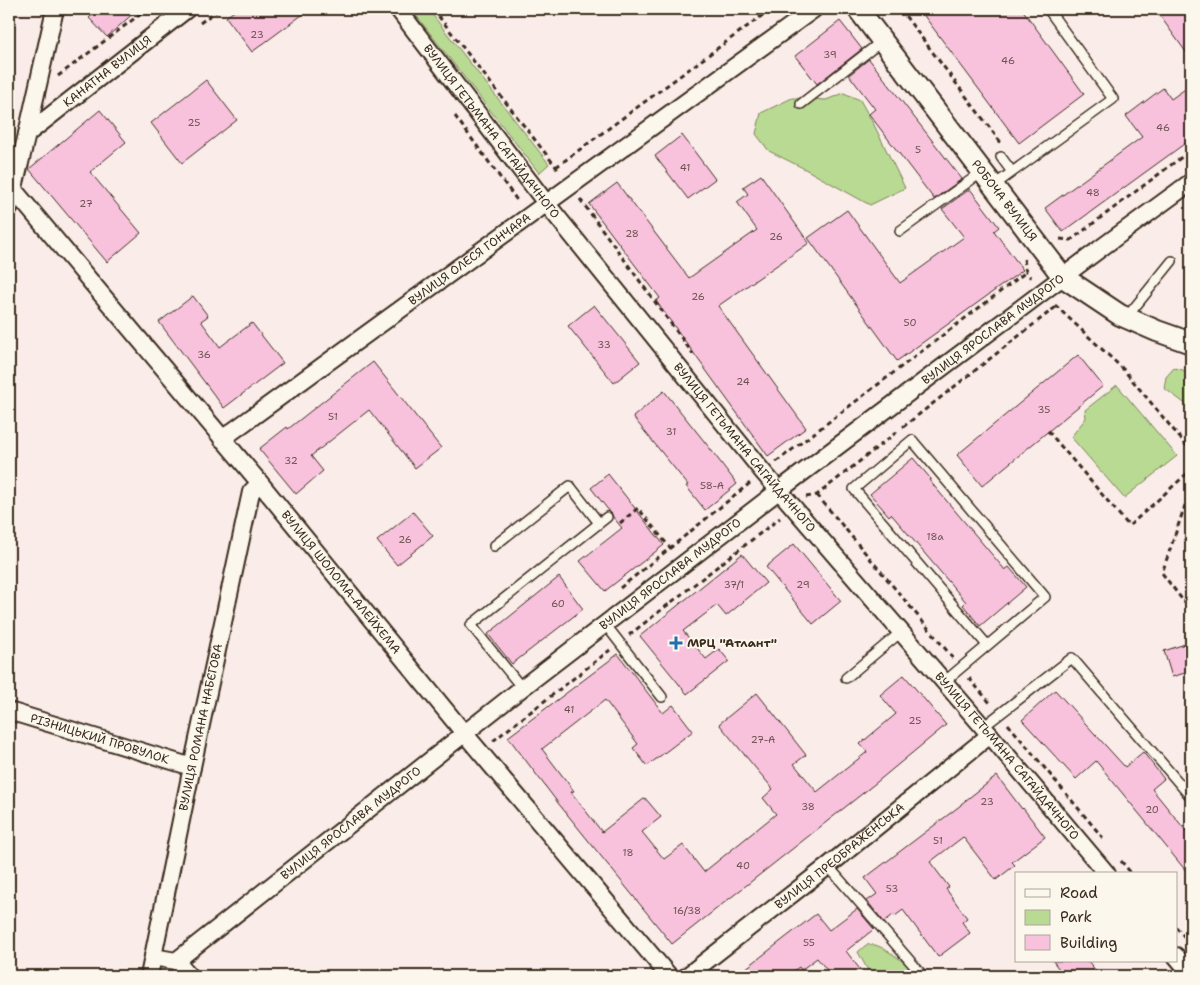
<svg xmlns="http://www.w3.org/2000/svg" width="1200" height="985" font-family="'Shantell Sans',sans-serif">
<rect width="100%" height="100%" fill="#faece9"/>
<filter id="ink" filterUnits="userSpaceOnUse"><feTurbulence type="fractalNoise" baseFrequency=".02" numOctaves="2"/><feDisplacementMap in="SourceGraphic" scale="10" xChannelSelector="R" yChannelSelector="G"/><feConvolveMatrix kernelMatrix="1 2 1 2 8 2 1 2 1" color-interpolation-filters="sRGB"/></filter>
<g filter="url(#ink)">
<path fill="#b9da93" stroke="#7a8258" d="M411 9H428L549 164 539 173Z
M844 93 860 100 874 125 905 188 870 205 805 169 769 151 756 134 761 113 792 98 826 100Z
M1174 368 1191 372V408L1164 388 1166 377Z
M1117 385 1177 456 1124 498 1071 437 1086 418 1085 410Z
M866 945C870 945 874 944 878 946 889 950 911 967 918 976H871L858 952Z"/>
<path fill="#f8c2dd" stroke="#3b2a1e" d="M98 9H138L107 37 89 18Z
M237 9H310L252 52 226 17Z
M919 9H1022L1084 94 1019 143Z
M1155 9H1191V59Z
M840 21 862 49 817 84 795 56Z
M869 59 962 179 934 199 869 114 875 109 849 75Z
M206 80 237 120 182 163 151 123Z
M1191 85V139L1063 232 1045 208 1142 137 1126 116 1163 88 1171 99Z
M100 110 126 142 90 172 141 233 107 262 29 169Z
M682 135 715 179 688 199 655 156Z
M761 175 809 243 718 306 806 428 768 456 656 301 660 298 589 204 617 183 689 278 757 230 737 202 748 194 743 187Z
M970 189 999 227 994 231 1023 270 897 361 808 238 847 210 900 283 964 237 942 209Z
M193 296 208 316 201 321 220 347 252 323 283 363 224 408 159 322Z
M594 305 640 362 614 383 568 326Z
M1078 355 1103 386 982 486 957 455Z
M373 362 441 448 415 468 369 410 311 456 323 471 296 494 259 449 287 427 288 429Z
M664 391 708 446 737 484 705 510 686 486 688 485 633 417Z
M913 458 931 479 929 480 1005 570 1009 567 1026 587 980 626 963 605 966 602 891 514 889 516 870 494Z
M608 474 664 545 605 591 580 561 622 528 613 517 612 514 609 511 591 488Z
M413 512 433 536 397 565 377 541Z
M794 544 841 601 813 624 766 567Z
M742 554 766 583 726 616 717 605 683 631 706 659 719 649 729 661 687 694 640 636Z
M559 577 583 609 512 664 488 634Z
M1191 642V671L1172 677 1164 651Z
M618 654 663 713 673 705 693 731 647 766 633 748 638 744 605 700 542 749 574 791 571 792 602 832 645 798 661 817 642 832 664 859 683 845 704 872 776 814 763 798 773 789 719 724 757 693 806 755 794 764 817 792 867 752 860 744 896 714 880 695 904 675 946 725 877 782 672 944 558 803 508 737Z
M1055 690 1125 767 1143 752 1164 779 1152 789 1191 837V877L1096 761 1076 779 1022 720Z
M997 776 1022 809 1023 808 1045 837 1012 862 1015 865 996 880 963 837 930 862 949 887 946 889 967 918 962 922 970 933 938 957 903 910 895 916 893 915 884 922 867 901 877 894 865 878 961 805V804Z
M857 909 874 929 846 951 865 976H832L817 958 801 970 799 967 786 976H736L816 914 829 930Z
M1053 961H1088L1100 976H1064Z"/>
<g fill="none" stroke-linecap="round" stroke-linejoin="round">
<g stroke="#3b2a1e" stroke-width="12">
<path id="service" d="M801 104 882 41
M1001 157 1012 172
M993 186 1113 99 1048 9
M900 231 982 172
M1126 318 1172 261
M494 546 570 486 599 523
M605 624 662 697
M846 678 901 632
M944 682 1045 597 912 440 854 489 987 645
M522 688 471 625 607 517
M983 727 1072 658 1191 797
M828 866 923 976"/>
</g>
<g stroke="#3b2a1e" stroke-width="20">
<g id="minor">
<path id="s1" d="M398 9 546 203 763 472 990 735 1107 874"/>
<path id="s2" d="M27 134 187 9"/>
<path id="s3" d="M13 189 260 483 464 733 669 976"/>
<path d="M9 208 27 134 55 9"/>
<path id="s4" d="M222 439 814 9"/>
<path id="s5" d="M9 711 192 767"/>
<path d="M1176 956 1191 974"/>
<path id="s6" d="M153 957 176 961 522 688 794 479 1105 245 1191 182"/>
<path d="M176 961 189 976"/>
<path id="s7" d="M149 976 192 767 251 492 260 483"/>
<path id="s8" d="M687 976 828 866 990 735"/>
</g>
</g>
<g stroke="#3b2a1e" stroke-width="24">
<g id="tertiary">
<path id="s9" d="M858 9 1063 277 1120 315 1157 331 1191 343"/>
</g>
</g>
<path stroke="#3b2a1e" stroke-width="3" stroke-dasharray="5 4" stroke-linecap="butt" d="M376 9 381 16
M433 9 560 172
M900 9 1002 144
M200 23 219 9
M58 76 147 9
M455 116 519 203
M556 167 771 9
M580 199 693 354
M1060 239 1071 240 1191 150
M1024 259 1026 272 1031 278
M1055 305 1123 369 1191 451
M903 427 1057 306
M1048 431 1129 526 1191 470
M776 462 1026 272
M1191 488 1162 573 1184 602 1191 596
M817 495 953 658
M806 497 817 495 898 431
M620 523 638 508 670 548
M620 588 670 548 750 483
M629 635 780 518
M969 678 991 704
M1008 724 1103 838
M493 741 610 650
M1121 861 1132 874
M1176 927 1189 942"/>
<use href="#service" stroke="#fbf7ec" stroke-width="9"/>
<use href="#minor" stroke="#fbf7ec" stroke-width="16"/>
<use href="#tertiary" stroke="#fbf7ec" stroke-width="20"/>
</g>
</g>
<path fill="#1f6fb2" stroke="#fbf7ec" stroke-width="2" d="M673.5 635.5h5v5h5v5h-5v5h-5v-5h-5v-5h5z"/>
<g text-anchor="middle" stroke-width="4" stroke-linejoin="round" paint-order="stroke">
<g font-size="10" fill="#6a504e">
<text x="257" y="38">23</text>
<text x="830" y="58">39</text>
<text x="1008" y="64">46</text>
<text x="194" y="126">25</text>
<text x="1163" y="131">46</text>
<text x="918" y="153">5</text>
<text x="685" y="171">41</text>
<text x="1093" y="196">48</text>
<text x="86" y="207">27</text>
<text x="632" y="237">28</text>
<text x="776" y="240">26</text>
<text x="698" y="300">26</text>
<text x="910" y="326">50</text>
<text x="604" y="348">33</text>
<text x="204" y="358">36</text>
<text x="743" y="385">24</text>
<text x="1044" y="413">35</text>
<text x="333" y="420">51</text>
<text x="671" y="435">31</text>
<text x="291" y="464">32</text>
<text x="712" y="489">58-А</text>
<text x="935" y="540">18а</text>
<text x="405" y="543">26</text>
<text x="734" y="588">37/1</text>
<text x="803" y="588">29</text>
<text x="558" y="607">60</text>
<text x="569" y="713">41</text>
<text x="915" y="724">25</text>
<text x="763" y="743">27-А</text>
<text x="987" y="805">23</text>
<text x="808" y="810">38</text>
<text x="1152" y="813">20</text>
<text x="938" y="844">51</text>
<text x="628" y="856">18</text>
<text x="743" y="869">40</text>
<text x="892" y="892">53</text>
<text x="687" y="914">16/38</text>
<text x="809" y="946">55</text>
</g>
<g font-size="12" fill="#3b2a1e" stroke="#fbf7ec">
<text dy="4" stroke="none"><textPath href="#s2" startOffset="102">КАНАТНА ВУЛИЦЯ</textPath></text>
<text dy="4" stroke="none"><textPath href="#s1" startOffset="154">ВУЛИЦЯ ГЕТЬМАНА САГАЙДАЧНОГО</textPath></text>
<text dy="4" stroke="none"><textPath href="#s9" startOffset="241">РОБОЧА ВУЛИЦЯ</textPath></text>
<text dy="4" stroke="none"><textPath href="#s4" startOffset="306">ВУЛИЦЯ ОЛЕСЯ ГОНЧАРА</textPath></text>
<text dy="4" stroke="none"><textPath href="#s6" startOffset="1056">ВУЛИЦЯ ЯРОСЛАВА МУДРОГО</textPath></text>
<text dy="4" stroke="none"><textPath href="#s1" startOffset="559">ВУЛИЦЯ ГЕТЬМАНА САГАЙДАЧНОГО</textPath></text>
<text dy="4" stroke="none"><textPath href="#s6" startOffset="651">ВУЛИЦЯ ЯРОСЛАВА МУДРОГО</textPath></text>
<text dy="4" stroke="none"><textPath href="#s3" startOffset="512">ВУЛИЦЯ ШОЛОМА-АЛЕЙХЕМА</textPath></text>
<text dy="4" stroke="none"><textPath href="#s7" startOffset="254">ВУЛИЦЯ РОМАНА НАБЄГОВА</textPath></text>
<text dy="4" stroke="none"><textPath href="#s5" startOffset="95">РІЗНИЦЬКИЙ ПРОВУЛОК</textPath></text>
<text dy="4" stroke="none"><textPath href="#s1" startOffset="964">ВУЛИЦЯ ГЕТЬМАНА САГАЙДАЧНОГО</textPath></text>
<text dy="4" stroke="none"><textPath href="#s6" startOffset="246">ВУЛИЦЯ ЯРОСЛАВА МУДРОГО</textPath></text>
<text dy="4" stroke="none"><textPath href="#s8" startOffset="194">ВУЛИЦЯ ПРЕОБРАЖЕНСЬКА</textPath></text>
</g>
<g font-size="12" font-weight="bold" fill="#3b2a1e" stroke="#fbf7ec" text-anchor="start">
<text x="687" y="647">МРЦ "Атлант"</text>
</g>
</g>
<rect width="1200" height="985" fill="none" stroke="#fbf7ec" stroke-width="30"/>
<rect x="15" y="15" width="1170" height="955" fill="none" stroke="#3b2a1e" stroke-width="2" filter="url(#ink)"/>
<rect x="1015" y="872" width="162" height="90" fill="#fbf7ec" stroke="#aea59a"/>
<rect x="1025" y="889" width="25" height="8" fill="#fbf7ec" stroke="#aea59a"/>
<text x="1060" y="898" font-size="15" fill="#3b2a1e">Road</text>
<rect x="1025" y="910" width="25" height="15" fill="#b9da93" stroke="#aea59a"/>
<text x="1060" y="922" font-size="15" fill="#3b2a1e">Park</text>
<rect x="1025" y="935" width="25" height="15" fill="#f8c2dd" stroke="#aea59a"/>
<text x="1060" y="948" font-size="15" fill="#3b2a1e">Building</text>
</svg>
